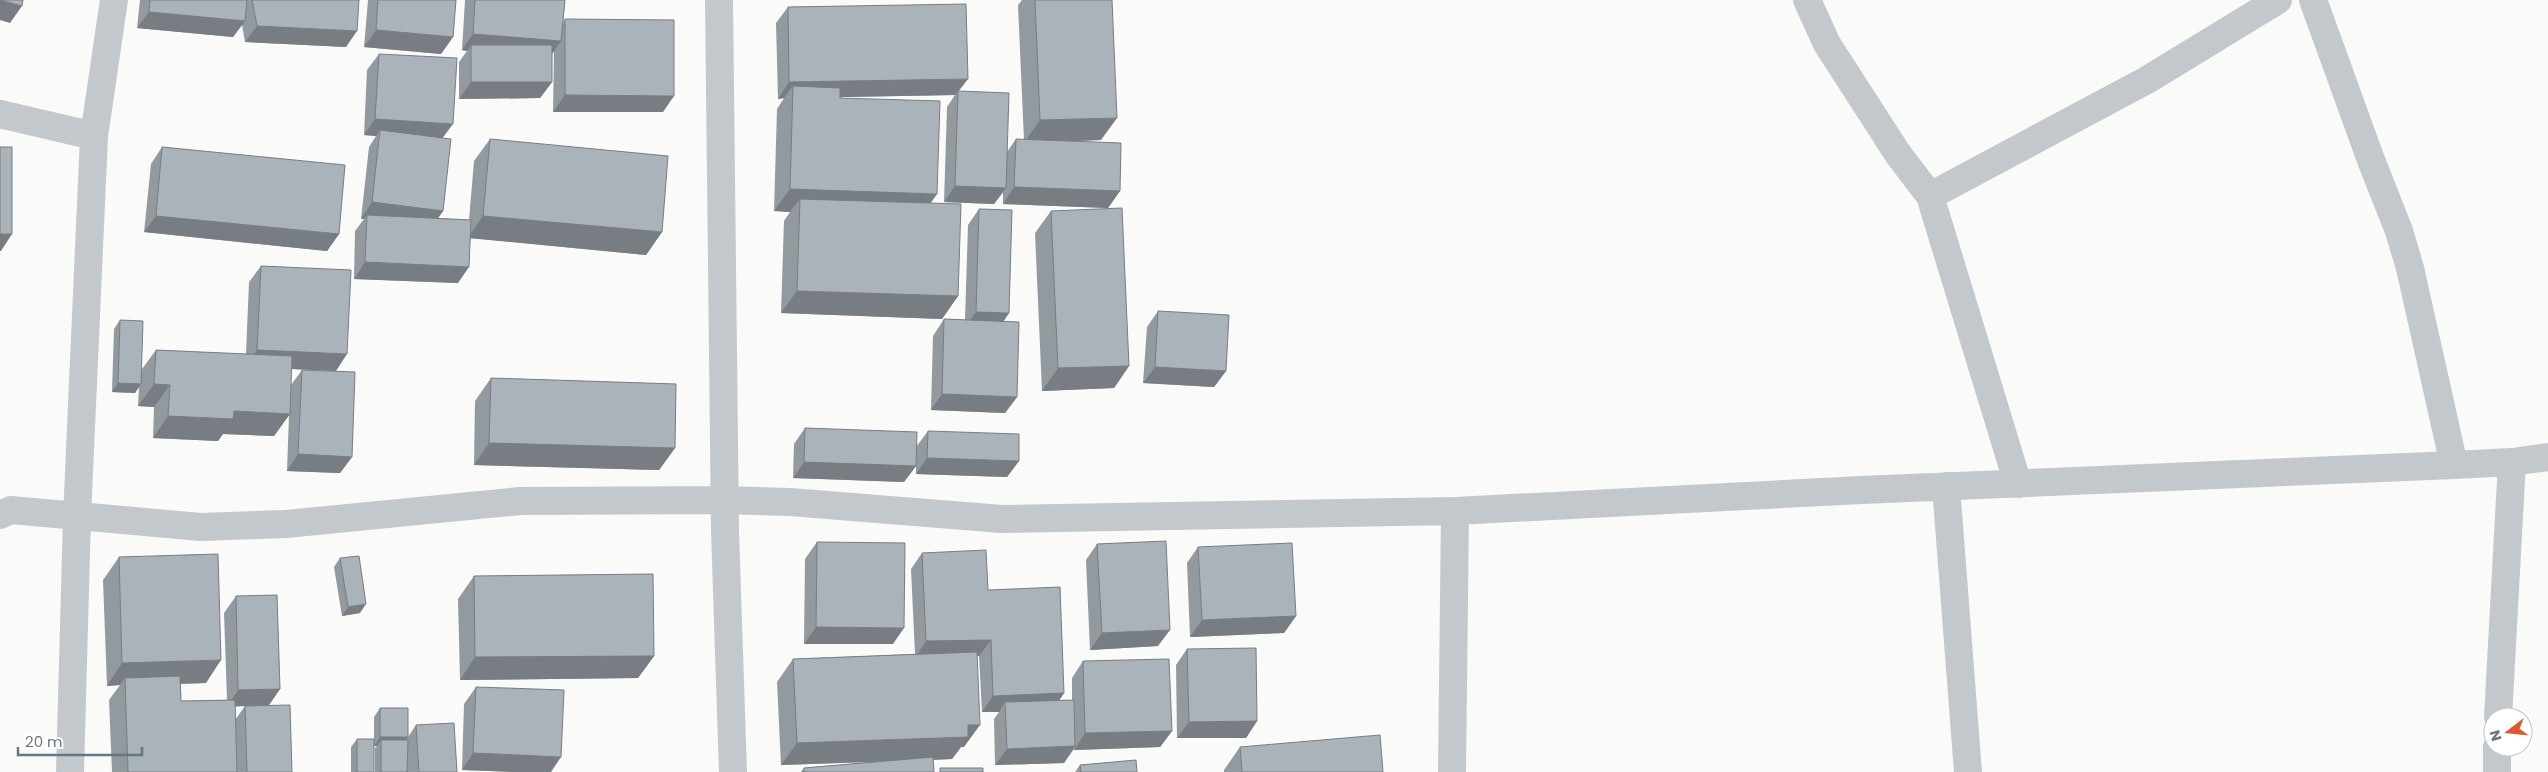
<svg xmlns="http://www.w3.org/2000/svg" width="2548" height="772" font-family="Poppins,sans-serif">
<rect width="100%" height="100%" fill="#fafaf8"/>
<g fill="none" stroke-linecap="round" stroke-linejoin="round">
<path stroke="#c3c8cc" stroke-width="28" d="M719 0 725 531 733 772
M1807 0 1827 44 1898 154 1930 196 2018 484
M2313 0 2371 160 2399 231 2410 268 2454 465
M0 114 94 136
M1930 196 2147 80 2278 0
M1946 486 1968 772
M0 515 11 510 201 527 286 524 520 501 725 500 790 502 1002 519 1455 511 1862 490 2454 465 2512 462 2548 457
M2498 717 2512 462
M70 772 77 517 94 136 114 0
M1452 772 1455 511
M2497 772V747"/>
</g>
<path fill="#929a9f" d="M140 0H359L346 47 245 42 242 25 233 37 137 28Z
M368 0H456L453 37 441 54 364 47Z
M465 0H565L563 23 565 19 663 112H553L554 51 552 54V82L540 98 459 99V62L467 51 462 50Z
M1022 0H1112L1101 140 1074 141 1120 191 1108 208 1003 204V192L994 204 944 202 947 107 955 95 840 97 930 203 958 296 942 319 781 313 784 221 790 212 774 211 777 109 784 98 778 99 776 23 788 7 959 91 1007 152 1016 139 1024 140 1018 5Z
M379 54 443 138V211L438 218 469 220 474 161 490 139 662 232 646 255 471 238 458 283 354 279 355 231 364 219H361L369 147 376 136 364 135 367 70Z
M162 147 339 234 327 251 144 232 151 164Z
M979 209 1017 397 1005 413 931 410 933 336 944 319 965 320 968 225Z
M1051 211 1129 366 1114 388 1042 391 1035 233Z
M261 266 336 371 291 369V385L302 370 352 457 340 473 287 471 289 415 274 436 223 434 218 441 153 438 154 407 138 406 139 387 135 393 112 392 114 329 120 320 142 369 156 350 246 354 249 282Z
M1158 311 1226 371 1214 387 1143 383 1147 327Z
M491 378 675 448 659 470 474 465 475 401Z
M805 428 916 447 928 431 1019 461 1007 477 916 474V466L904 482 793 478 794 444Z
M817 542 893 644H804L805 559Z
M1097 544 1158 646 1090 650 1086 560Z
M1198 547 1296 616 1284 633 1190 637 1187 563Z
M922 553 988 590 1064 693 1059 700H1072V678L1083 661 1172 731 1160 747 1074 750V749L1064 763 995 765 994 719 999 712H982L979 656H977L964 747H961L952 759 933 760 934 772H801L804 768 871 762 781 765 777 682 793 659 915 654 911 569Z
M119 557 206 683 181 684V701L227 700 224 613 236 596 280 689 269 705 235 706V720L245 706 292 772H112L109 700 120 685 107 686 103 580Z
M340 558 360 613 342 616 334 567Z
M474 576 654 656 638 678 460 680 458 599Z
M1187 649 1257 721 1246 738H1177L1176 665Z
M476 687 551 772H518L462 770 464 704Z
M380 708 408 737 416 725 457 772H375V748L377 746H374V772H351V747L357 739H374V717Z
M1240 747 1383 772H1224V770Z
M1080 765 1137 772H1075Z"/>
<path fill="#777d82" d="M0 0 22 6 10 23 0 20Z
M149 12 245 21 233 37 137 28Z
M257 26 357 31 346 47 245 42Z
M376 30 453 37 441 54 364 47Z
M473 34 561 41 550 57 471 45 467 51 462 50Z
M968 79 958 92V91L955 95 793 98V86L784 98 778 99 789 82Z
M471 82H552L540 98 459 99Z
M565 95 674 96 663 112H553Z
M1117 118 1101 140 1024 143 1040 120Z
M375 119 453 124 441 140 380 130 376 136 364 135Z
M955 186 1006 188 994 204 944 202Z
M1014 187 1120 191 1108 208 1003 204Z
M790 189 937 194 921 217 800 199 790 212 774 211Z
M372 202 443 211 432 227 367 215 364 219H361Z
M156 216 339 234 327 251 144 232Z
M483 216 662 232 646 255 468 238Z
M0 234H12L1 251H0Z
M365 262 469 267 458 283 354 279Z
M797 291 958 296 942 319 781 313Z
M976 312 1009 313 998 330 964 328Z
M257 350 347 354 336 371 246 367Z
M1129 366 1114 388 1042 391 1058 368Z
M1155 367 1226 371 1214 387 1143 383Z
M118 383 141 384 135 393 112 392Z
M154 384 170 385 154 407 138 406Z
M942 394 1017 397 1005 413 931 410Z
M234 411 290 414 274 436 223 434 218 441 153 438 168 416Z
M489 443 675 448 659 470 474 465Z
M298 454 352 457 340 473 287 471Z
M927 458 1019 461 1007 477 916 474Z
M804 462 916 466 904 482 793 478Z
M366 604 360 613 342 616 348 607Z
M1296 616 1284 633 1190 637 1202 620Z
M816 627 904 628 893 644H804Z
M1170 630 1158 646 1090 650 1102 633Z
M991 640 979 656 915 658 926 641Z
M654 656 638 678 460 680 475 657Z
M221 660 206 683 125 685V678L120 685 107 686 122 663Z
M280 689 269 705 227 707 238 690Z
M1064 693 1053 710 1005 702 999 712H982L993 696Z
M1257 721 1246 738H1177L1189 722Z
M968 725H980L964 747H961L952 759 781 765 797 743Z
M1172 731 1160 747 1074 750 1085 733Z
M380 737H408L401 746 381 740 377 746H374Z
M1075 746 1064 763 995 765 1007 749Z
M473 753 561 757 551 772H518L462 770Z"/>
<path fill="#aab3b9" stroke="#777d82" d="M0 0H23L22 6Z
M150 0H247L245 21 149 12Z
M252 0H359L357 31 257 26Z
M378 0H456L453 37 376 30Z
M475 0H565L561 41 473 34Z
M1035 0H1112L1117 118 1040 120Z
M966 4 968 79 789 82 788 7Z
M565 19 674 20V96L565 95Z
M471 45H552V82H471Z
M379 54 457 58 453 124 375 119Z
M793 86 840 88V98L940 101 937 194 790 189Z
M958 91 1009 93 1006 188 955 186Z
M380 130 451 139 443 211 372 202Z
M490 139 668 156 662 232 483 216Z
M1016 139 1121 143 1120 191 1014 187Z
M0 147H12V234H0Z
M162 147 345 165 339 234 156 216Z
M800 199 961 204 958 296 797 291Z
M1122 208 1129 366 1058 368 1051 211Z
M979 209 1012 210 1009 313 976 312Z
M367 215 471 220 469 267 365 262Z
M261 266 351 270 347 354 257 350Z
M1158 311 1229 315 1226 371 1155 367Z
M944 319 1019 322 1017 397 942 394Z
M120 320 143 321 141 384 118 383Z
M156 350 292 356 290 414 234 411 233 419 168 416 170 385 154 384Z
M302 370 355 372 352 457 298 454Z
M491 378 676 384 675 448 489 443Z
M805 428 917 432 916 466 804 462Z
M928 431 1019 434V461L927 458Z
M1166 541 1170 630 1102 633 1097 544Z
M817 542 905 543 904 628 816 627Z
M1292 543 1296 616 1202 620 1198 547Z
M986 550 988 590 1060 587 1064 693 993 696 991 640 926 641 922 553Z
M218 554 221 660 122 663 119 557Z
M359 556 366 604 348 607 340 558Z
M653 574 654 656 475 657 474 576Z
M277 595 280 689 238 690 236 596Z
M1256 648 1257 721 1189 722 1187 649Z
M977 652 980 725H968V737L797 743 793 659Z
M1169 659 1172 731 1085 733 1083 661Z
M180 676 181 701 235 700 237 772H128L125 678Z
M476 687 564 690 561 757 473 753Z
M1074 700 1075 746 1007 749 1005 702Z
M290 705 292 772H247L245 706Z
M380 708H408V737H380Z
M454 723 457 772H419L416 725Z
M1380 735 1383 772H1242L1240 747Z
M357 739H374V772H357Z
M381 740H408L407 772H381Z
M933 757 934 772H804V768Z
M1136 760 1137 772H1081L1080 765Z
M940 768H983V772H940Z"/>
<g transform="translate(2508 732) rotate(254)"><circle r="24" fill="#ffffff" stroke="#c1c8cd"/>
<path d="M0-4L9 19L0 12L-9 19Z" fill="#e4572e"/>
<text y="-8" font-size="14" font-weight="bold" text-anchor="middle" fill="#657683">N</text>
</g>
<path d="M18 747v8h124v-8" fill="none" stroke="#657683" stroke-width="2.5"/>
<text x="25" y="747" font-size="15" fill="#657683" stroke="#ffffff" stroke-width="4" paint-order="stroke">20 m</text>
</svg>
